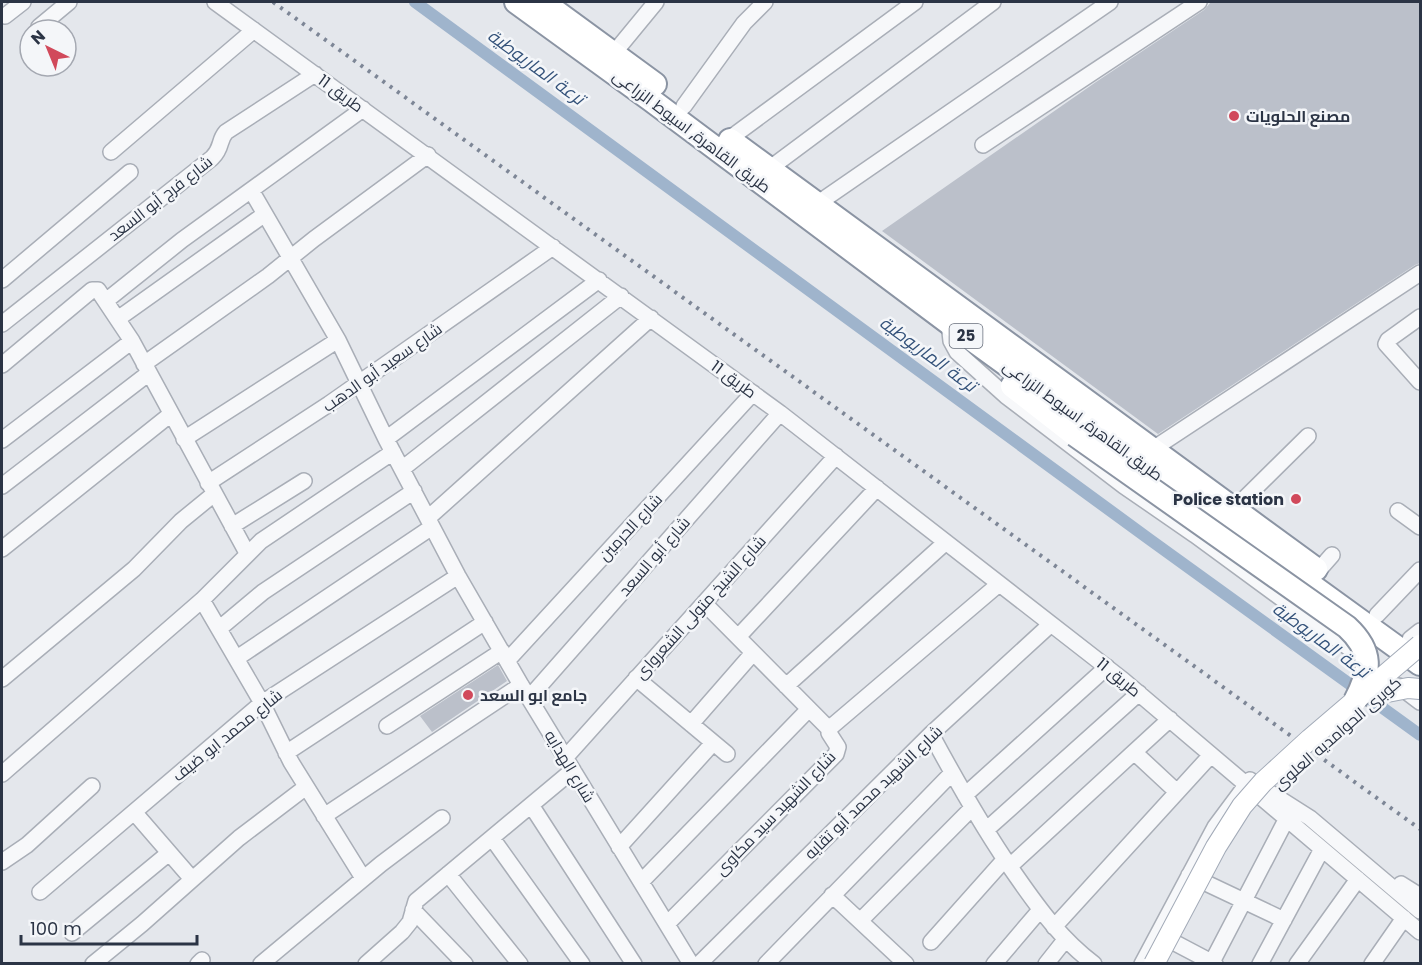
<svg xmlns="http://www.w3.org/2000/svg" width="1422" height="965" font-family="Poppins,Cairo,sans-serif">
<rect width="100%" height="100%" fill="#e4e7ec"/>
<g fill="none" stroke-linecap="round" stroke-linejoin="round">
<path stroke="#9fb4cc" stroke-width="12" d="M415 2 1149 539 1420 735"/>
</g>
<path fill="#bbc0ca" d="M1211 2H1420V263L1415 265 1158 434 882 231 1096 82 1204 10Z
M498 665 507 681 432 732 420 716Z"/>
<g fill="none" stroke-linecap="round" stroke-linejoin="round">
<g stroke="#a9aeb7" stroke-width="18">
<path id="minor" d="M215 2 780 413 1123 680 1420 932
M5 16 23 2
M39 27 69 2
M614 53 656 2
M684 106 744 23 765 2
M729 139 915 2
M983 145 1199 2
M111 152 254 30
M769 169 993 2
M251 190 338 340 386 439 458 576 521 685 691 964
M817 204 1110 2
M2 280 130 172
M107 300 182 240 363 109
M1420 317 1388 340 1386 344 1420 382
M119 318 265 214
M949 323 951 341 957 352 1006 396 1124 486 1195 535 1368 662
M2 324 212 158C223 147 218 141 226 132L315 74
M144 364 268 276 314 239 428 155
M2 365 92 290H98L132 341 247 553
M184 439 338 340
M386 439 599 280
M2 440 132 341
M1153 449 1420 273
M402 469 621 296
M208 483 329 404 553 247
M2 486 149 373
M1234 509 1308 436
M1398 511 1420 527
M428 518 651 318
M232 526 304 481
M2 549 171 414
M1318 571 1332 555
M202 600 262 703 291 762 363 878
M704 603 830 730
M1377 615 1420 570
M220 628 263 592 414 491
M738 637 877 488
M1410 639 1420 631
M237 658 432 527
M507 661 753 393
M636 678 727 754
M2 679 134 569 181 521 214 494
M786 686 946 542
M1399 686 1420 702
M529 698 780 413
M691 724 753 653
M387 726 502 651
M931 734C958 784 985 832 1017 877 1040 910 1062 940 1094 964
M1134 752 1177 792
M286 753 485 622
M565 758 836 456
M2 774 202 600 261 541 393 452
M1258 785 1310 818 1420 911
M965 795 1107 667
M531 805 634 964
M134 812 192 879
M324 816 521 685
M986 830 1139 693
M492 838 582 964
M619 847 713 743
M2 862 27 845 92 786
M1010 866 1170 719
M448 874 520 964
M1189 875 1284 920
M641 882 809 709
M1401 884 1420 896
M40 892 262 703 458 576
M832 895 906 964
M413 910 465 964
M860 921 972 808
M667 924 836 754 838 747 829 733 831 727 999 584
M1054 927 1211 755
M72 933 169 853
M1160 935 1215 964
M931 942 1005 859
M93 964 142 924 239 838 306 787
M198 964 202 960
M261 964 381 864 442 818
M366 964 402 932 410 922 416 901 573 770
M699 964 931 734 1051 624
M766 964 952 773
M994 964 1040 910
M1046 964 1065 940
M1142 964 1215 827 1250 780
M1211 964 1286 820
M1260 964 1322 849
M1297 964 1358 879
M1372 964 1404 918"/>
</g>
<g stroke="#8b94a3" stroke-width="26">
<path id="highway" d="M516 2 651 100 949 323 1420 664
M543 2 655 84
M730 140 1316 569
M1012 386 1075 435"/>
</g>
<use href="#minor" stroke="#f7f8fa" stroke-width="15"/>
<use href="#highway" stroke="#fff" stroke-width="22"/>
<path stroke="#7d8696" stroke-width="4" stroke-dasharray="3 6" stroke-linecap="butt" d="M273 2 1420 829"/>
<g stroke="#a3abb8" stroke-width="22" stroke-linecap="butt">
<path id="major-bridge" d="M1382 693 1408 688 1420 689
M1154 964 1216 847 1242 806 1263 782 1310 739 1420 645"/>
</g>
<g stroke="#8b94a3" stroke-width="26" stroke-linecap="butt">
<path id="highway-bridge" d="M1075 435 1347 627C1373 651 1371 671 1355 701"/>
</g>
<use href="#major-bridge" stroke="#fff" stroke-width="20"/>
<use href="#highway-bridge" stroke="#fff" stroke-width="22"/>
</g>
<g fill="#d1495b" stroke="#f4f6f9" stroke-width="2">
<circle cx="1234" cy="116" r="6"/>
<circle cx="1296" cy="499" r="6"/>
<circle cx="468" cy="695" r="6"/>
</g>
<g text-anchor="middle" stroke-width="5" stroke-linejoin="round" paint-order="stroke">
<rect fill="#f4f6f9" stroke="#676e7b" stroke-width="1.5" x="949.5" y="324" width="33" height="24" rx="4.5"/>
<g font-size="15" font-weight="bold" fill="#2b3445">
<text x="966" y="341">25</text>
</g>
<g font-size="16" fill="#2b3445" stroke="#f4f6f9">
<text transform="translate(341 93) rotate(36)" y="6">طريق 11</text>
<text transform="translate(692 131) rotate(37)" y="6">طريق القاهرة, اسيوط الزراعى</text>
<text transform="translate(160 198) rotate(-38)" y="6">شارع فرج أبو السعد</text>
<text transform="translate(382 367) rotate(-35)" y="6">شارع سعيد أبو الدهب</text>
<text transform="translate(734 379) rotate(36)" y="6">طريق 11</text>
<text transform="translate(1083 420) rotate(36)" y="6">طريق القاهرة, اسيوط الزراعى</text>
<text transform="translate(630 527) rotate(-47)" y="6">شارع الحرمين</text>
<text transform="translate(654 556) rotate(-49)" y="6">شارع أبو السعد</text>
<text transform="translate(700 607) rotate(-48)" y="6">شارع الشيخ متولى الشعرواى</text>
<text transform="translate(1119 677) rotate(39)" y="6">طريق 11</text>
<text transform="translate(1337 733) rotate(-41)" y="6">كوبرى الحوامديه العلوى</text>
<text transform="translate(227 735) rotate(-39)" y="6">شارع محمد ابو ضيف</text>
<text transform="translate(570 766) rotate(59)" y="6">شارع الهدايه</text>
<text transform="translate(873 792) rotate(-44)" y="6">شارع الشهيد محمد أبو تقايه</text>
<text transform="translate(775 813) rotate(-46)" y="6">شارع الشهيد سيد مكاوى</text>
</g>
<g font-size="16" font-weight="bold" fill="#2b3445" stroke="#f4f6f9" text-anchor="start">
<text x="1246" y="122">مصنع الحلويات</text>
<text x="1284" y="505" text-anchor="end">Police station</text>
<text x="480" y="701">جامع ابو السعد</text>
</g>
<g font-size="18" font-style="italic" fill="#34527a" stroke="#f4f6f9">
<text transform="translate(536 67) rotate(36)" y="6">ترعة الماريوطية</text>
<text transform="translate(928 354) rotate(36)" y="6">ترعة الماريوطية</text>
<text transform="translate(1321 640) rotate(36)" y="6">ترعة الماريوطية</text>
</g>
</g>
<rect width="1422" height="965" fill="none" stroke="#2b3445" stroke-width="6"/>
<g transform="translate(48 48) rotate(317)"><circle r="28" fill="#f4f6f9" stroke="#a4a8b1" stroke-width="1.5"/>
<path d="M0-4.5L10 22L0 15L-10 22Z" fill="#d1495b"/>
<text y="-9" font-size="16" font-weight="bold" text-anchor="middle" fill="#2b3445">N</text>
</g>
<path d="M21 935v9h176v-9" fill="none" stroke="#2b3445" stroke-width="3"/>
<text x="30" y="935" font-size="18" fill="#2b3445" stroke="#f4f6f9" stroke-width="4.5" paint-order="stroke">100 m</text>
</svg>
